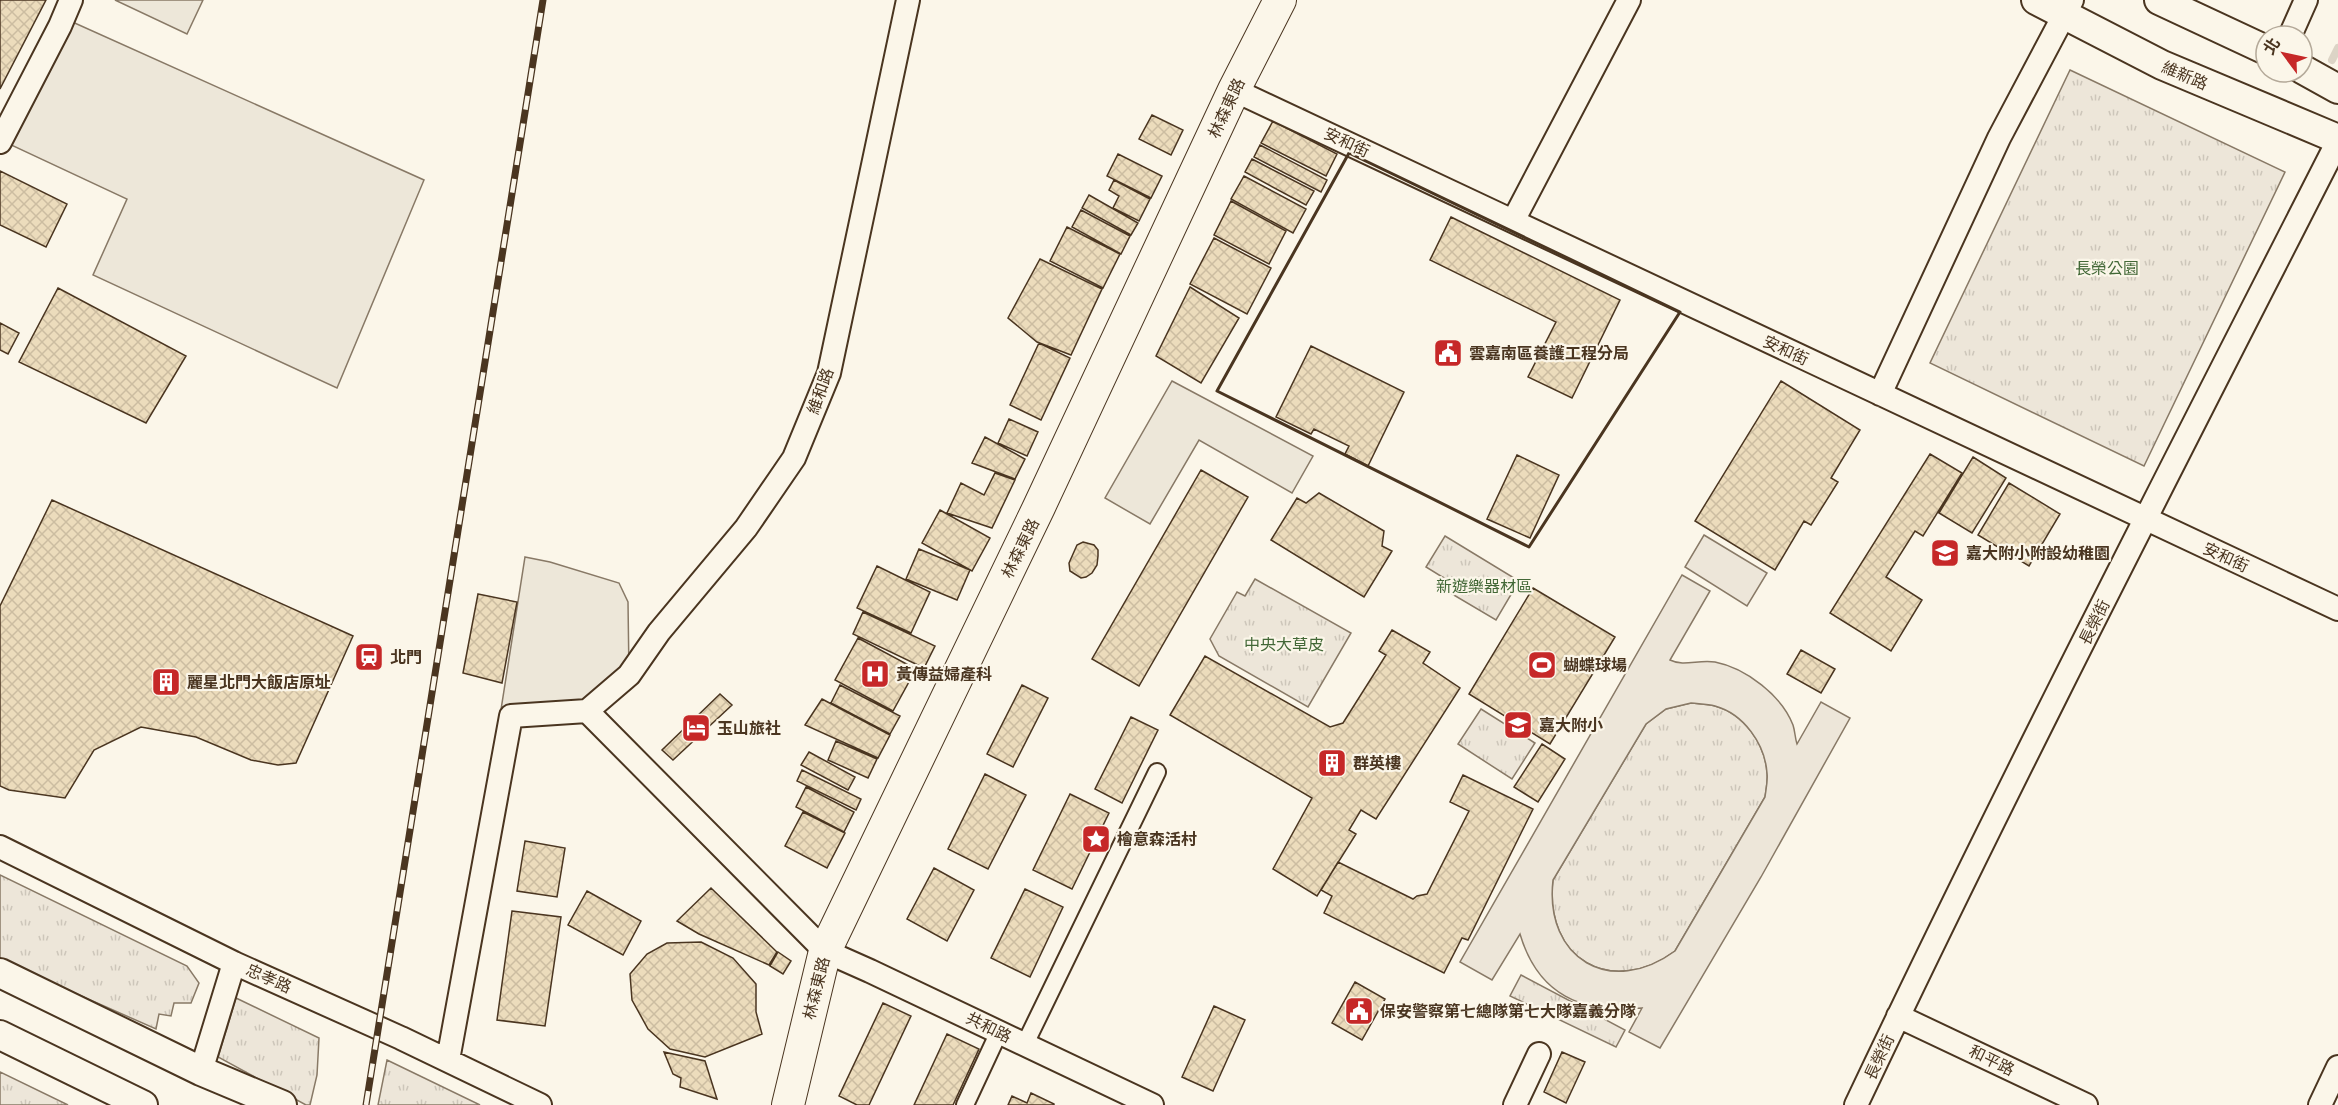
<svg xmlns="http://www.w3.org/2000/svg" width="2338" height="1105" font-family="'Golos Text','Noto Sans TC',sans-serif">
<defs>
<pattern id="grass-tufts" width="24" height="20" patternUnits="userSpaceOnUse" patternTransform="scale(1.5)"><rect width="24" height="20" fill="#ede6d9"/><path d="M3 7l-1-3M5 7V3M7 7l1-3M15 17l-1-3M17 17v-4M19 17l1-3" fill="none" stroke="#cdc6ba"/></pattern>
<pattern id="building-cross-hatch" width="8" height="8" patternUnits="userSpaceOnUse" patternTransform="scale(1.5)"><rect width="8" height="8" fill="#ecdcbc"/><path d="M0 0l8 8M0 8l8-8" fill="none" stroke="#ccbda1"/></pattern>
</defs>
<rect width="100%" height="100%" fill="#fbf6e9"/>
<path fill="url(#grass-tufts)" stroke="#887966" stroke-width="1.5" d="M2070 70 2285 172 2144 466 1930 363Z
M1445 536 1519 581 1496 620 1452 594 1457 586 1426 567Z
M1255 579 1351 633 1308 707 1219 656 1210 639 1237 592 1245 596Z
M1691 703C1699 704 1707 704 1715 706 1744 714 1765 744 1767 773 1768 781 1766 789 1765 797L1675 951C1611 998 1544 959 1553 880L1646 724 1666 709Z
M1481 709 1535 743 1512 779 1458 744Z
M0 875 187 966 199 983 191 1003H174L171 1016 159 1014 156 1029 0 960Z
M1521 975 1625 1030 1616 1047 1510 996Z
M236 998 319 1038 317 1075 310 1105H306L218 1057Z
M387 1060 480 1105H378Z
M0 1072 68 1105H0Z"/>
<path fill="#ede6d9" stroke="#887966" stroke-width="1.5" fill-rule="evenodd" d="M1704 535 1767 573 1747 606 1685 567Z
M1682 575 1710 591 1670 660C1684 667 1699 659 1715 662 1746 668 1782 696 1793 725 1795 731 1795 738 1797 744L1821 702 1850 718 1761 877 1660 1048 1629 1032 1642 1008C1582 1014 1538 995 1520 934L1492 980 1460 962ZM1691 703C1699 704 1707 704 1715 706 1744 714 1765 744 1767 773 1768 781 1766 789 1765 797L1675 951C1611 998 1544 959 1553 880L1646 724 1666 709Z"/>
<path fill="#ede7d9" stroke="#887966" stroke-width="1.5" d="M115 0H203L187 34Z
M68 20 424 180 337 388 93 275 127 199 9 144Z
M1172 381 1313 456 1292 493 1199 440 1150 524 1105 498Z
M525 557 550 562 619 583 628 602 629 675 587 711 500 716Z"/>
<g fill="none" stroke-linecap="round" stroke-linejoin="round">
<path stroke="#dcd4c6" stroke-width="8" d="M2332 60 2338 48"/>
</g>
<path fill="url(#building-cross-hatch)" stroke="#4a3520" stroke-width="1.5" d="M0 0H46L0 89Z
M1152 115 1183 130 1171 155 1139 139Z
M1273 121 1337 154 1326 176 1261 143Z
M1260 145 1327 180 1321 192 1254 157Z
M1118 154 1162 176 1151 198 1107 176Z
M1252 159 1314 191 1306 205 1245 172Z
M0 171 67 204 46 247 0 225Z
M1244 176 1306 209 1293 233 1231 199Z
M1114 180 1150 199 1139 221 1113 208 1119 196 1109 190Z
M1089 195 1138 223 1131 235 1082 208Z
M1231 201 1286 231 1269 264 1214 235Z
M1081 210 1130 236 1121 254 1072 227Z
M1451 217 1620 300 1572 398 1528 377 1556 322 1430 260Z
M1067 227 1120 254 1103 288 1050 261Z
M1214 238 1271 268 1247 314 1190 284Z
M1040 259 1102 289 1071 355 1037 342 1008 318Z
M1190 287 1239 318 1201 383 1156 356Z
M58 288 186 356 146 423 19 362Z
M0 323 19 333 8 354 0 350Z
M1039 343 1070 358 1041 420 1010 405Z
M1311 346 1404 392 1368 466 1345 454 1349 446 1314 429 1311 434 1276 417Z
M1781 381 1860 430 1831 478 1838 482 1811 525 1804 521 1775 570 1695 521Z
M1009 419 1038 432 1027 456 998 443Z
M985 437 1025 459 1015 479 972 463Z
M1930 454 1962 473 1923 536 1915 531 1886 577 1922 600 1891 651 1830 613Z
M1517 455 1559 475 1530 538 1487 519Z
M1973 457 2006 478 1972 533 1939 513Z
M1201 470 1248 497 1139 686 1092 659Z
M995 473 1015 480 992 528 947 513 961 483 984 495Z
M2009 483 2060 514 2029 566 1978 535Z
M1319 493 1384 531 1382 546 1392 551 1364 597 1271 540 1297 498 1306 503Z
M52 500 353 636 296 763 278 765 251 760 196 737 141 727 94 750 65 798 9 790 0 786V606Z
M940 510 990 538 972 571 922 543Z
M1083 542 1094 545 1098 550V556L1097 565 1092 573 1086 577 1081 578 1070 571 1069 563 1077 545Z
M919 549 970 570 957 600 906 579Z
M877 566 930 592 911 633 857 608Z
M1533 588 1615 637 1550 744 1469 694Z
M478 594 517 602 502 683 463 673Z
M863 612 935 646 924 668 853 634Z
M1392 630 1430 652 1423 663 1460 688 1376 819 1361 810 1349 830 1356 834 1317 896 1273 869 1312 798 1170 715 1205 656 1330 727 1343 723 1386 655 1379 651Z
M858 638 916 669 893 711 835 680Z
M1801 650 1835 669 1821 693 1787 674Z
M840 685 900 716 890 734 831 703Z
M1022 685 1048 698 1013 767 987 754Z
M720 694 732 705 673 760 662 750Z
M822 699 890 735 878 758 805 725Z
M1131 717 1158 730 1122 803 1095 789Z
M836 741 877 759 868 778 828 760Z
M1542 744 1565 759 1538 802 1514 787Z
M809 752 855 777 848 790 801 765Z
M802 770 861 799 856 810 797 781Z
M985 774 1026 795 988 869 948 849Z
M1463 775 1533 809 1468 940 1462 938 1444 973 1324 913 1332 896 1321 890 1338 862 1413 899 1417 896 1427 894 1469 811 1450 802Z
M806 787 854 812 844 832 796 807Z
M1070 794 1109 813 1072 889 1033 870Z
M803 812 845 833 827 868 785 846Z
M525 841 565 848 557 897 517 891Z
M934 868 974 890 947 941 907 919Z
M711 888 777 952 769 965 699 934 677 921Z
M1025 889 1063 907 1030 977 991 958Z
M587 891 641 921 623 955 568 925Z
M512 911 561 917 545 1026 497 1020Z
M701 942 733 958 756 984V1012L762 1034 705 1057 670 1049 648 1029 632 1000 630 974 647 954 667 943Z
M778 952 791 961 783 974 770 966Z
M1355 982 1385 999 1362 1040 1332 1023Z
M883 1003 911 1016 869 1105H857L839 1096Z
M1214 1006 1245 1020 1213 1091 1182 1077Z
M947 1034 979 1049 953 1105H914Z
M664 1052 705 1061 717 1099 680 1087 681 1078 673 1074Z
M1562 1052 1585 1062 1566 1103 1544 1092Z
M1031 1093 1054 1104V1105H1008L1012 1096 1027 1103Z"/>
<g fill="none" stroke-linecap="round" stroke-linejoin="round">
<g stroke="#4a3520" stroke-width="20">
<path id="pedestrian" d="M1025 1044 1157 772
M965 1105 999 1032"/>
</g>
<g stroke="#4a3520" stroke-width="26">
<path id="minor" d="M2290 36 2306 0
M1234 90 2338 609
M0 142 60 26 71 0
M1513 221 1629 0
M1880 394 1999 138 2072 0
M587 711 629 675 659 632 746 528 794 458 829 373 908 0
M0 847 234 963 401 1038 540 1105
M1898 1016 2086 1105
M448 1060 511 716 587 711 825 951 870 971 1152 1105
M201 1071 234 963
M1515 1105 1539 1054
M1856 1105C2010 780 2175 461 2338 141
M2320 1105 2338 1067"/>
</g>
<g stroke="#4a3520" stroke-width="32">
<path id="tertiary" d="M2036 0 2162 65 2338 139
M2159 0 2266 50
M2302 69 2338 89
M0 973 201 1071 282 1105
M0 1035 143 1105"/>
</g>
<g stroke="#4a3520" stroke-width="34">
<path id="secondary" d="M788 1105 825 951 1039 507 1234 90 1280 0"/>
</g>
<use href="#pedestrian" stroke="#fbf6e9" stroke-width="16"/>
<use href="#minor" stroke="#fbf6e9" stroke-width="22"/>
<use href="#tertiary" stroke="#fbf6e9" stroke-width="28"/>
<use href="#secondary" stroke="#fbf6e9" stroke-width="32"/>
<g stroke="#4a3520" stroke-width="7">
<path id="rail" d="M366 1105 543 0"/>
</g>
<use href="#rail" stroke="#fbf6e9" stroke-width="4.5" stroke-dasharray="14" stroke-linecap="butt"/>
<path stroke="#4a3520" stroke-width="3" d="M1349 153 1680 312 1529 547 1217 391Z"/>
</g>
<defs>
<g id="civic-square" transform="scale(1.5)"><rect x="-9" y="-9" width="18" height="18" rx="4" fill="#c62828" stroke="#fbf6e9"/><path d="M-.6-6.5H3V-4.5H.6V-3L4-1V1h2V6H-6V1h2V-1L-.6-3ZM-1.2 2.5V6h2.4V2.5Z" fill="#fff"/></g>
<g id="school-square" transform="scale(1.5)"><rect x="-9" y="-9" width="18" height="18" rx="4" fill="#c62828" stroke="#fbf6e9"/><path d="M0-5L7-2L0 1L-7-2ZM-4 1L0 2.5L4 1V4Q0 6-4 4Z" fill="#fff"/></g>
<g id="station-square" transform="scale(1.5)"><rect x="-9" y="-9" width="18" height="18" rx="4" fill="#c62828" stroke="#fbf6e9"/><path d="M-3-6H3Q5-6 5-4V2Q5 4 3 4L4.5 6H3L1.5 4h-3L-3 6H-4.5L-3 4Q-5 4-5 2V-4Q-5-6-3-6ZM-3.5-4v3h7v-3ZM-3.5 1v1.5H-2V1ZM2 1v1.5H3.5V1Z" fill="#fff"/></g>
<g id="stadium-square" transform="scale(1.5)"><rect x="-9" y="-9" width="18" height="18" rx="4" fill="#c62828" stroke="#fbf6e9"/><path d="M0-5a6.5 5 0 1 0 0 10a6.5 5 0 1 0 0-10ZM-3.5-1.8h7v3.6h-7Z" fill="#fff"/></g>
<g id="hospital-square" transform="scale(1.5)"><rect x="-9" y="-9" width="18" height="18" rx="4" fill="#c62828" stroke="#fbf6e9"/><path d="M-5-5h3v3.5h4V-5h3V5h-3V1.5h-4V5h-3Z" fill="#fff"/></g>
<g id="building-square" transform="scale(1.5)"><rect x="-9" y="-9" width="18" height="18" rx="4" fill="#c62828" stroke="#fbf6e9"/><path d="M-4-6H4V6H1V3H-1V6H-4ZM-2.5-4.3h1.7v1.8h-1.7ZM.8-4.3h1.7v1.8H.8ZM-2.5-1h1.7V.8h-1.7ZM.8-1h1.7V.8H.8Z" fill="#fff"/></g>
<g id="hotel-square" transform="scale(1.5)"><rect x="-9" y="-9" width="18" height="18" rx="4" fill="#c62828" stroke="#fbf6e9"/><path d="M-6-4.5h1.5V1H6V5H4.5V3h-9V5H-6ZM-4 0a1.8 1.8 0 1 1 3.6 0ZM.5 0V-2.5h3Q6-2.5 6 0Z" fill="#fff"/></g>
<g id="sight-square" transform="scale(1.5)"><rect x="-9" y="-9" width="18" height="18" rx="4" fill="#c62828" stroke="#fbf6e9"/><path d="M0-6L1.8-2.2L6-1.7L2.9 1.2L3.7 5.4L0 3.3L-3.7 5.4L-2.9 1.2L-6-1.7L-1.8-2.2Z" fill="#fff"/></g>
</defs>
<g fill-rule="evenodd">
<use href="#civic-square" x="1448" y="353"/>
<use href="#school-square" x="1945" y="553"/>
<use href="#station-square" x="369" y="657"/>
<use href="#stadium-square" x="1542" y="665"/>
<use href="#hospital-square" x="875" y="674"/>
<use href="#building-square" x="166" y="682"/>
<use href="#school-square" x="1518" y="725"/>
<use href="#hotel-square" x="696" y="728"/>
<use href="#building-square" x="1332" y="763"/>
<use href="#sight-square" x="1096" y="839"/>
<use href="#civic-square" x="1359" y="1011"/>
</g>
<g text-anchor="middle" stroke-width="4.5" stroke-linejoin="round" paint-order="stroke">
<g font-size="16" fill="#4a3520" stroke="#fbf6e9">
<text transform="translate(2185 75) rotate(23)" y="6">維新路</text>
<text transform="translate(1226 108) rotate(-65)" y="6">林森東路</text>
<text transform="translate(1347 142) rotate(25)" y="6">安和街</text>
<text transform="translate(1786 350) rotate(25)" y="6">安和街</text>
<text transform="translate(820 391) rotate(-70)" y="6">維和路</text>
<text transform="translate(1020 548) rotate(-64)" y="6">林森東路</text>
<text transform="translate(2226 557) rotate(25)" y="6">安和街</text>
<text transform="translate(2094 622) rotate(-64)" y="6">長榮街</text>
<text transform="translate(269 978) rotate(24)" y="6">忠孝路</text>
<text transform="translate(816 988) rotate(-76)" y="6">林森東路</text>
<text transform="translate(989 1027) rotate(26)" y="6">共和路</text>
<text transform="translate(1879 1057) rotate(-65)" y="6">長榮街</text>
<text transform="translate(1992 1060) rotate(26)" y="6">和平路</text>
</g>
<g font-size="16" fill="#436837" stroke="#fbf6e9">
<text x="2107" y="274">長榮公園</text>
<text x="1484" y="592">新遊樂器材區</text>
<text x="1284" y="650">中央大草皮</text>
</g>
<g font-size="16" font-weight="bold" fill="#4a3520" stroke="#fbf6e9" text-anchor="start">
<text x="1469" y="359">雲嘉南區養護工程分局</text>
<text x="1966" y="559">嘉大附小附設幼稚園</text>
<text x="390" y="663">北門</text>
<text x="1563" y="671">蝴蝶球場</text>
<text x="896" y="680">黃傳益婦產科</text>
<text x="187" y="688">麗星北門大飯店原址</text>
<text x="1539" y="731">嘉大附小</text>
<text x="717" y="734">玉山旅社</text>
<text x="1353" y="769">群英樓</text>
<text x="1117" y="845">檜意森活村</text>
<text x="1380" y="1017">保安警察第七總隊第七大隊嘉義分隊</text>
</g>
</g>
<g transform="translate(2284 54) rotate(303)"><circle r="28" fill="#fbf6e9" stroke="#b4a999" stroke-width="1.5"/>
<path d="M0-4.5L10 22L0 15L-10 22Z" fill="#c62828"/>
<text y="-9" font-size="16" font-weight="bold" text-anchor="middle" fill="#4a3520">北</text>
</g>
</svg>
